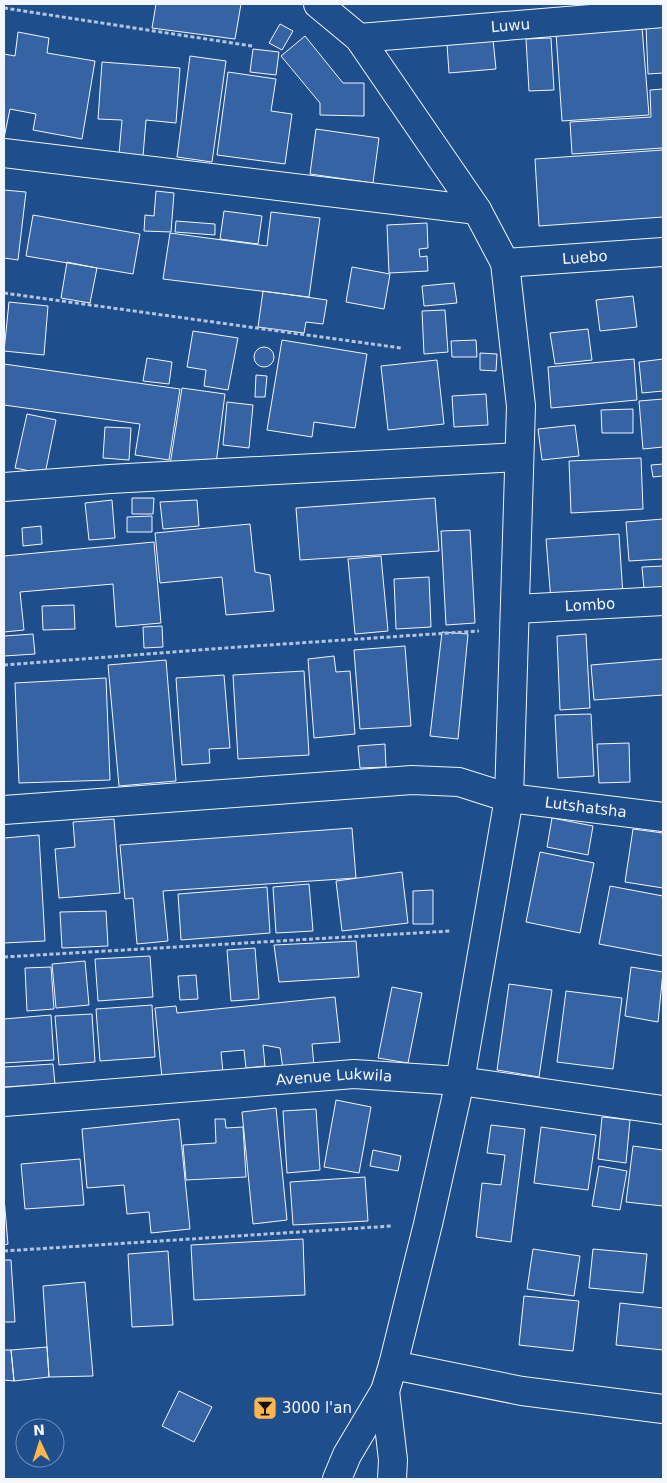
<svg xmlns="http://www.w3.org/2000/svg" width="667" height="1483" font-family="'DejaVu Sans',sans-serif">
<rect width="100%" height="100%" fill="#1f4e8c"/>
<path fill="#3563a3" stroke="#f2f6ff" d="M156 4H241L235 39 152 28Z
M280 24 293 31 282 50 269 43Z
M663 25V73L648 74 646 26Z
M642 27 649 115 562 121 556 33Z
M18 32 49 38 47 53 95 61 82 139 33 130 36 114 10 109 4 138V54L15 56Z
M305 36 343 83H364V116L320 115V103L281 56Z
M551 38 554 90 529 91 526 39Z
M493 39 496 69 449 73 447 44Z
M253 49 279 52 276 75 250 72Z
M190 56 226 61 212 162 177 157Z
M102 62 180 68 176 123 146 120 143 156 119 154 122 120 98 119Z
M228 72 276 79 271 111 292 114 285 164 217 155Z
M663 89V148L572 154 570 122 651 117 650 90Z
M316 129 379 138 373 183 310 174Z
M663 150V217L539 226 535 159Z
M4 190 26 192 18 260 4 258Z
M156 191 174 193 171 232 144 231 145 215 154 216Z
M224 211 262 216 258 244 220 239Z
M271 212 320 218 309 297 163 279 170 233 267 246Z
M33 215 140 234 133 274 26 256Z
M176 221 215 224V235L175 232Z
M427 223 428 248 419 249 420 257 427 256 428 271 389 273 387 225Z
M67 262 97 268 90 303 61 298Z
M352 267 390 274 384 309 346 302Z
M454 283 457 303 424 306 422 286Z
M263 291 327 300 323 324 306 322 304 333 258 327Z
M633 296 637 327 600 331 596 300Z
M9 302 48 306 44 355 4 351Z
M445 310 448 352 424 354 422 311Z
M588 329 592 360 555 364 550 333Z
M193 331 238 338 228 390 204 386 206 370 187 367Z
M282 340 367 354 355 428 314 422 312 437 267 430Z
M476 340 477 357H452L451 341Z
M254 357a10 10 0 1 1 20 0a10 10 0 1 1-20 0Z
M480 353 497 354 496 371 480 370Z
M147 358 172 362 169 384 143 381Z
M634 359 637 400 551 408 548 367Z
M663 359V391L642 393 639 362Z
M437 360 444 424 388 430 381 366Z
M4 364 180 389 169 460 135 455 140 424 4 405Z
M256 375 267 376 265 397H255Z
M182 388 225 394 216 464 170 465Z
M486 394 488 425 454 427 452 396Z
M663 399V447L643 449 639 401Z
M227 402 253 405 249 448 223 445Z
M633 409V433H602L601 410Z
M27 414 56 420 45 474 15 468Z
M575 425 579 456 542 460 538 429Z
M105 427 131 428 129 460 103 458Z
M641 458 643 509 571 513 569 461Z
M663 464V476L653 477 651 465Z
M132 498H154L153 514H132Z
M435 498 439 551 300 560 296 508Z
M112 500 115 538 89 540 85 503Z
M197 500 199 526 163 529 160 502Z
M152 516V532H127V517Z
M663 519V559L629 561 626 522Z
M250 524 255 572 270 575 274 611 226 615 222 577 160 583 155 533Z
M41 526 42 544 23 546 22 528Z
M470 530 475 623 446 625 441 531Z
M619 534 623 596 551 601 546 539Z
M154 542 161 623 116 627 113 584 20 592 24 630 4 632V556Z
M381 556 388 631 355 634 348 559Z
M663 566V587L644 589 642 567Z
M429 577 431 627 396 629 394 579Z
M74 605 75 629 43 630 42 606Z
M162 626 163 647 144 648 143 627Z
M442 632 468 634 458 739 430 736Z
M33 634 35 654 4 656V636Z
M586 634 590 708 560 710 557 636Z
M405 646 411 726 360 729 354 650Z
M334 656 336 672 350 671 355 734 314 738 308 659Z
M663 659V695L594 700 591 665Z
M166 660 176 781 119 786 108 665Z
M304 671 309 755 238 759 233 675Z
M224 675 230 748 209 749 210 763 182 765 176 678Z
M106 678 110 780 19 783 15 683Z
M591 714 594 776 558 778 555 715Z
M629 743 630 782 599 783 597 744Z
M385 744 386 767 360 768 358 746Z
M552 818 593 826 588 855 547 847Z
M114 819 120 893 59 898 55 849 75 847 73 822Z
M352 828 356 878 163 891 168 941 137 944 133 898 125 899 120 845Z
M633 829 663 833V888L625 882Z
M39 835 45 941 4 943V838Z
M540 852 594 863 580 933 526 922Z
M402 872 408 923 342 931 336 881Z
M309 884 313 931 276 933 273 887Z
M610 886 663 896V956L599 944Z
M267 887 270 933 181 940 178 894Z
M433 890V924H413V891Z
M106 911 108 946 62 948 60 912Z
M356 941 359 977 279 982 274 945Z
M255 948 259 999 231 1001 227 950Z
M150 956 153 997 98 1001 95 959Z
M85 961 89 1005 56 1008 52 964Z
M51 967 54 1009 27 1011 25 968Z
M631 967 663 972 658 1022 625 1016Z
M196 975 198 999 180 1000 178 976Z
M509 984 552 990 539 1077 497 1070Z
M392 987 422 993 408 1063 378 1058Z
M566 991 622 998 613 1069 557 1062Z
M335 997 340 1042 312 1044 314 1066 283 1069 280 1048 263 1045 265 1066 246 1068 244 1050 221 1052 223 1072 162 1078 155 1008 176 1006 177 1013Z
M152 1005 155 1057 100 1061 96 1009Z
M92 1014 95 1062 59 1065 55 1016Z
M51 1015 54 1060 4 1063V1019Z
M53 1064 55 1084 4 1087V1067Z
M336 1100 371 1107 359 1173 324 1167Z
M276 1108 287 1220 253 1224 242 1112Z
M316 1109 320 1170 287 1173 283 1111Z
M602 1117 630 1120 626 1163 598 1159Z
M179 1119 190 1229 151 1233 149 1212 127 1214 124 1185 87 1188 82 1129Z
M215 1119H225L226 1128 243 1127 246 1177 186 1180 183 1145 216 1143Z
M491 1125 525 1129 511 1242 476 1237 482 1183 501 1185 505 1155 487 1153Z
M541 1127 596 1135 588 1190 534 1183Z
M633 1146 663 1150V1206L626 1202Z
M373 1150 401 1156 398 1171 370 1166Z
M80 1159 84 1205 25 1209 21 1164Z
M599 1166 627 1171 620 1210 592 1206Z
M365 1177 368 1221 293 1225 290 1182Z
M4 1198 8 1244 4 1245Z
M303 1239 305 1295 194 1300 191 1245Z
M533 1249 580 1256 574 1296 527 1289Z
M593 1249 647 1254 643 1293 589 1288Z
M168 1251 173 1325 132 1327 128 1254Z
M4 1260H11L15 1322H4Z
M85 1282 93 1376 49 1377 43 1286Z
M524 1296 579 1301 573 1351 519 1345Z
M620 1303 663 1308V1350L616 1345Z
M47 1347 49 1377 14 1381 11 1350Z
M4 1350H11L14 1381 4 1380Z
M179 1391 212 1407 194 1442 162 1426Z"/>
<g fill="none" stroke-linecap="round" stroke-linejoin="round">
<g stroke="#f2f6ff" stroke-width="30">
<g id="street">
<path d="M318 4 359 38 477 210 505 263 521 406 509 798 460 1081 428 1224 393 1365 385 1391 347 1455 337 1479"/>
<path id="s1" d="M359 38 663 13"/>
<path d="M4 153 477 210"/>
<path id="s2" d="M505 263 663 252"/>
<path d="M4 487 110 479 518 457"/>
<path id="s3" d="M516 609 663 601"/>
<path id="s4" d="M4 810 412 780 459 782 509 798 663 817"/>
<path id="s5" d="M4 1102 354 1074 460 1081 663 1110"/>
<path d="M393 1365 522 1391 663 1409"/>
<path d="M385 1391 393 1460 392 1479"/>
</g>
</g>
<path stroke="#b3c4dc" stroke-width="3" stroke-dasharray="4 2.5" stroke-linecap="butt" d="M4 8 252 46
M4 293 401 348
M4 665 239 647 479 631
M4 957 450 931
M4 1251 392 1226"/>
<use href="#street" stroke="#1f4e8c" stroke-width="28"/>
</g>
<defs>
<g id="bar-square" transform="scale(1.25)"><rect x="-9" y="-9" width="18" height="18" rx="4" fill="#ffb74d" stroke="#1f4e8c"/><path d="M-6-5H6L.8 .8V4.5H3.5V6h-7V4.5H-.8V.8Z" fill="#111"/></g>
</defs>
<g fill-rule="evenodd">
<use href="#bar-square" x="265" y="1408"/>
</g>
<g text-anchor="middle" stroke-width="4" stroke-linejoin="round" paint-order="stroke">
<g font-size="15" fill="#f2f6ff" stroke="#1f4e8c">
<text dy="5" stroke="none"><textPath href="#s1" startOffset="152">Luwu</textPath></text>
<text dy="5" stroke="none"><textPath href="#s2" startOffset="80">Luebo</textPath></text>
<text dy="5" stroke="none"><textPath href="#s3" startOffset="74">Lombo</textPath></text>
<text dy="5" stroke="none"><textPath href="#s4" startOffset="586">Lutshatsha</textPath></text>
<text dy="5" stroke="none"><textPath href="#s5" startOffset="331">Avenue Lukwila</textPath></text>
</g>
<g font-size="15" fill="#f2f6ff" stroke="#1f4e8c" text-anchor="start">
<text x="282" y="1413">3000 l'an</text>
</g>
</g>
<rect width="667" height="1483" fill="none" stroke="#f2f6ff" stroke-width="10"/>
<g transform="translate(40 1443) rotate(356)"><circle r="24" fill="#1f4e8c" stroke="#7391ba"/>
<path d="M0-4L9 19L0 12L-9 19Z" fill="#ffb74d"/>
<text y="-8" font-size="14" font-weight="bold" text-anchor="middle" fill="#f2f6ff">N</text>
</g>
</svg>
